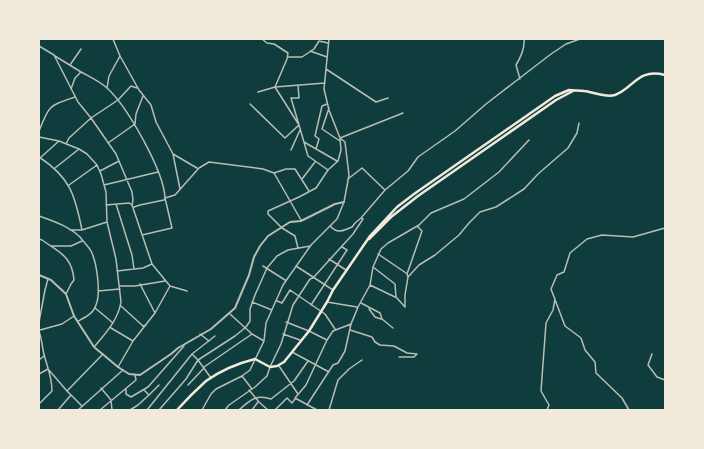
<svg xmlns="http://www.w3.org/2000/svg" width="704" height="449" font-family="Inter,sans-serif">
<rect width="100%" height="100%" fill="#0f3d3e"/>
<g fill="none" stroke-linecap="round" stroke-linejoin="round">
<path stroke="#b8beb3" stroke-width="1.5" d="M262 39 267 43 274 44 288 53 287 59 275 87 299 125 308 156 328 170
M39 46 54 55 78 102 91 118 116 154 132 192 133 200 132 205
M310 51 327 57
M55 56 81 72
M120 56 139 90 151 105 156 122 173 154 180 189
M288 57H302L314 49 319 41 328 43
M70 65 81 49
M326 69 376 102 388 98
M520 79 516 65C521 57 525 49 524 39
M107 88 109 76 120 56 113 39
M71 89 75 78 81 72C90 77 99 81 107 88 127 106 164 171 165 198L164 200 140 205 134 207
M258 92 275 87 325 83
M250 104 285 138 299 125 291 98H299L298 85
M329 108 322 129 340 141
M39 131C49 105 49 106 75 97
M39 137 59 141 79 149 87 154 97 165 101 174 106 192 107 222 116 259 121 302C118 320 106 333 94 347
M304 142 337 161
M108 143 135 124 136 114 143 96
M66 144 69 138 91 118 118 100 131 86 137 88
M316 149 319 139 315 136 322 106 327 104
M291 150 300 130
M173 154 197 168
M39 157C70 177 75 195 82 230
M40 158 59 141
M55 168 79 149
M100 171 119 161
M274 173 286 169H295L309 191
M302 179 315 162
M348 179 362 168 385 190
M69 185 97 165
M104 185 158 172
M116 204 132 255 134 269
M106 205 129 203 132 205 152 264 170 286 187 291
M39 216C53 221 69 226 80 237 83 241 89 247 91 251 97 263 101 293 96 305 93 314 86 317 78 321
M330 226C338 234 342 231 352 227L355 223 361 218 385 190 408 171 418 157 455 131 486 104 551 54 566 44 580 39
M70 230H82L107 222
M142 235 172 228 165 198 175 195 199 168 209 162 263 169 274 173 301 220
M39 239 42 240C60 253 72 256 74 280L71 284 66 294
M52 246H71L82 241
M298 248 295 236 282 228 268 214V211L299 197 316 188 328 170 338 161 341 150 340 138 403 113
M378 254 406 273
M329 259 346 270
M263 266 285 280
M296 266 333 290
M373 267 395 284 396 297 405 307V295L408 277 407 274 422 231 417 226
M117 271 143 268 152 264
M408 277 419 265 435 255 459 235 469 223 480 212 496 207 524 189 538 174 568 148 577 133 579 123
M140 284 155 313
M370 285 395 297
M119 286H135L165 281
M98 291 120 289
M277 301 282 303 290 290 325 314 335 329
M252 302 272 310
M327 302 357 307
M361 303 380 313 382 319 393 328
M311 305 347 250 342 247
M121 306 143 326 146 325
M95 308 113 323
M369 309 375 317 381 319
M230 314 252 334 264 341
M39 322 45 290 48 279
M286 322 309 331 327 340
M111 328 133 341
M40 330 62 324 74 316
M350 330 372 337 375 342 380 345 394 346 407 353 417 354 414 357H399
M39 331C41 337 42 343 43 350 46 365 52 375 52 391L39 404
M200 334 209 341
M283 334 300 340
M292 352 329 372
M192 354 198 360 211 378
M652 354 648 365 657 377 665 380
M39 360 44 356
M279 366 298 394
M118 367 133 341 155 313 170 286
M39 374 48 369 67 391 103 354
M242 376 252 389
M188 385 204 368V367L252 334
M101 388 111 400 112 410
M126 389V394L131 397 148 387 184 346
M249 390 259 402 268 410
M67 391 82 406
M149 395 159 385
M307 405 333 365 338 363 345 351 351 324
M58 410 71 395
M78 410 123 370
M100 410 136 380 135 375
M130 410 138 405 149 395 144 390
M147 410 192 354 215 336
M159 410 186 379 198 360 235 336 246 327 250 321V309L255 295 267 268 277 256 288 250 310 246
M202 410 211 394 216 389 242 376 250 370 264 341 266 323 283 285 311 245 337 219 344 202 349 175 345 142 340 138 329 110 324 89 329 39
M225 410 229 405 255 387 267 376 270 367 281 344 293 305 310 279 313 278 353 234 363 219 361 218
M239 410C250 400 256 394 271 399L294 381 308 361
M252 410 258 402
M275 410 287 398 292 403 295 399
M317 410 295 398 306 385 327 340 333 331 351 324 358 307 370 285 373 267 381 249 388 243 419 225 431 213 464 199 499 172 529 140
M329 410 338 380 349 369 362 360
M547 410 549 405 541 391 546 323 553 310 555 299
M629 410 622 398 596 373 595 362 585 350 581 338 565 326 551 289 557 275 564 272 570 253 587 239 602 235 633 237 665 228"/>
<path stroke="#b8beb3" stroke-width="2" d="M39 275 51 280 66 294 74 316 94 347 118 367 129 374 140 375 171 354 178 348 211 329 235 308 249 275 254 257 260 246 268 236 290 222 301 221 335 204 344 202"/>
<path stroke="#f1e9da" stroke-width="2.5" d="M369 239 391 217 418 196 556 100 573 91
M177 410C186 400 196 390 206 381 220 371 239 363 255 359L270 367 277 366 284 362 309 331 327 302 333 290 370 236 397 207 414 194 555 96 569 90C574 91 579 90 584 91 594 92 605 98 615 95 634 88 637 68 665 75"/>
</g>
<rect width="704" height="449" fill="none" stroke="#f1e9da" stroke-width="80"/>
</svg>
